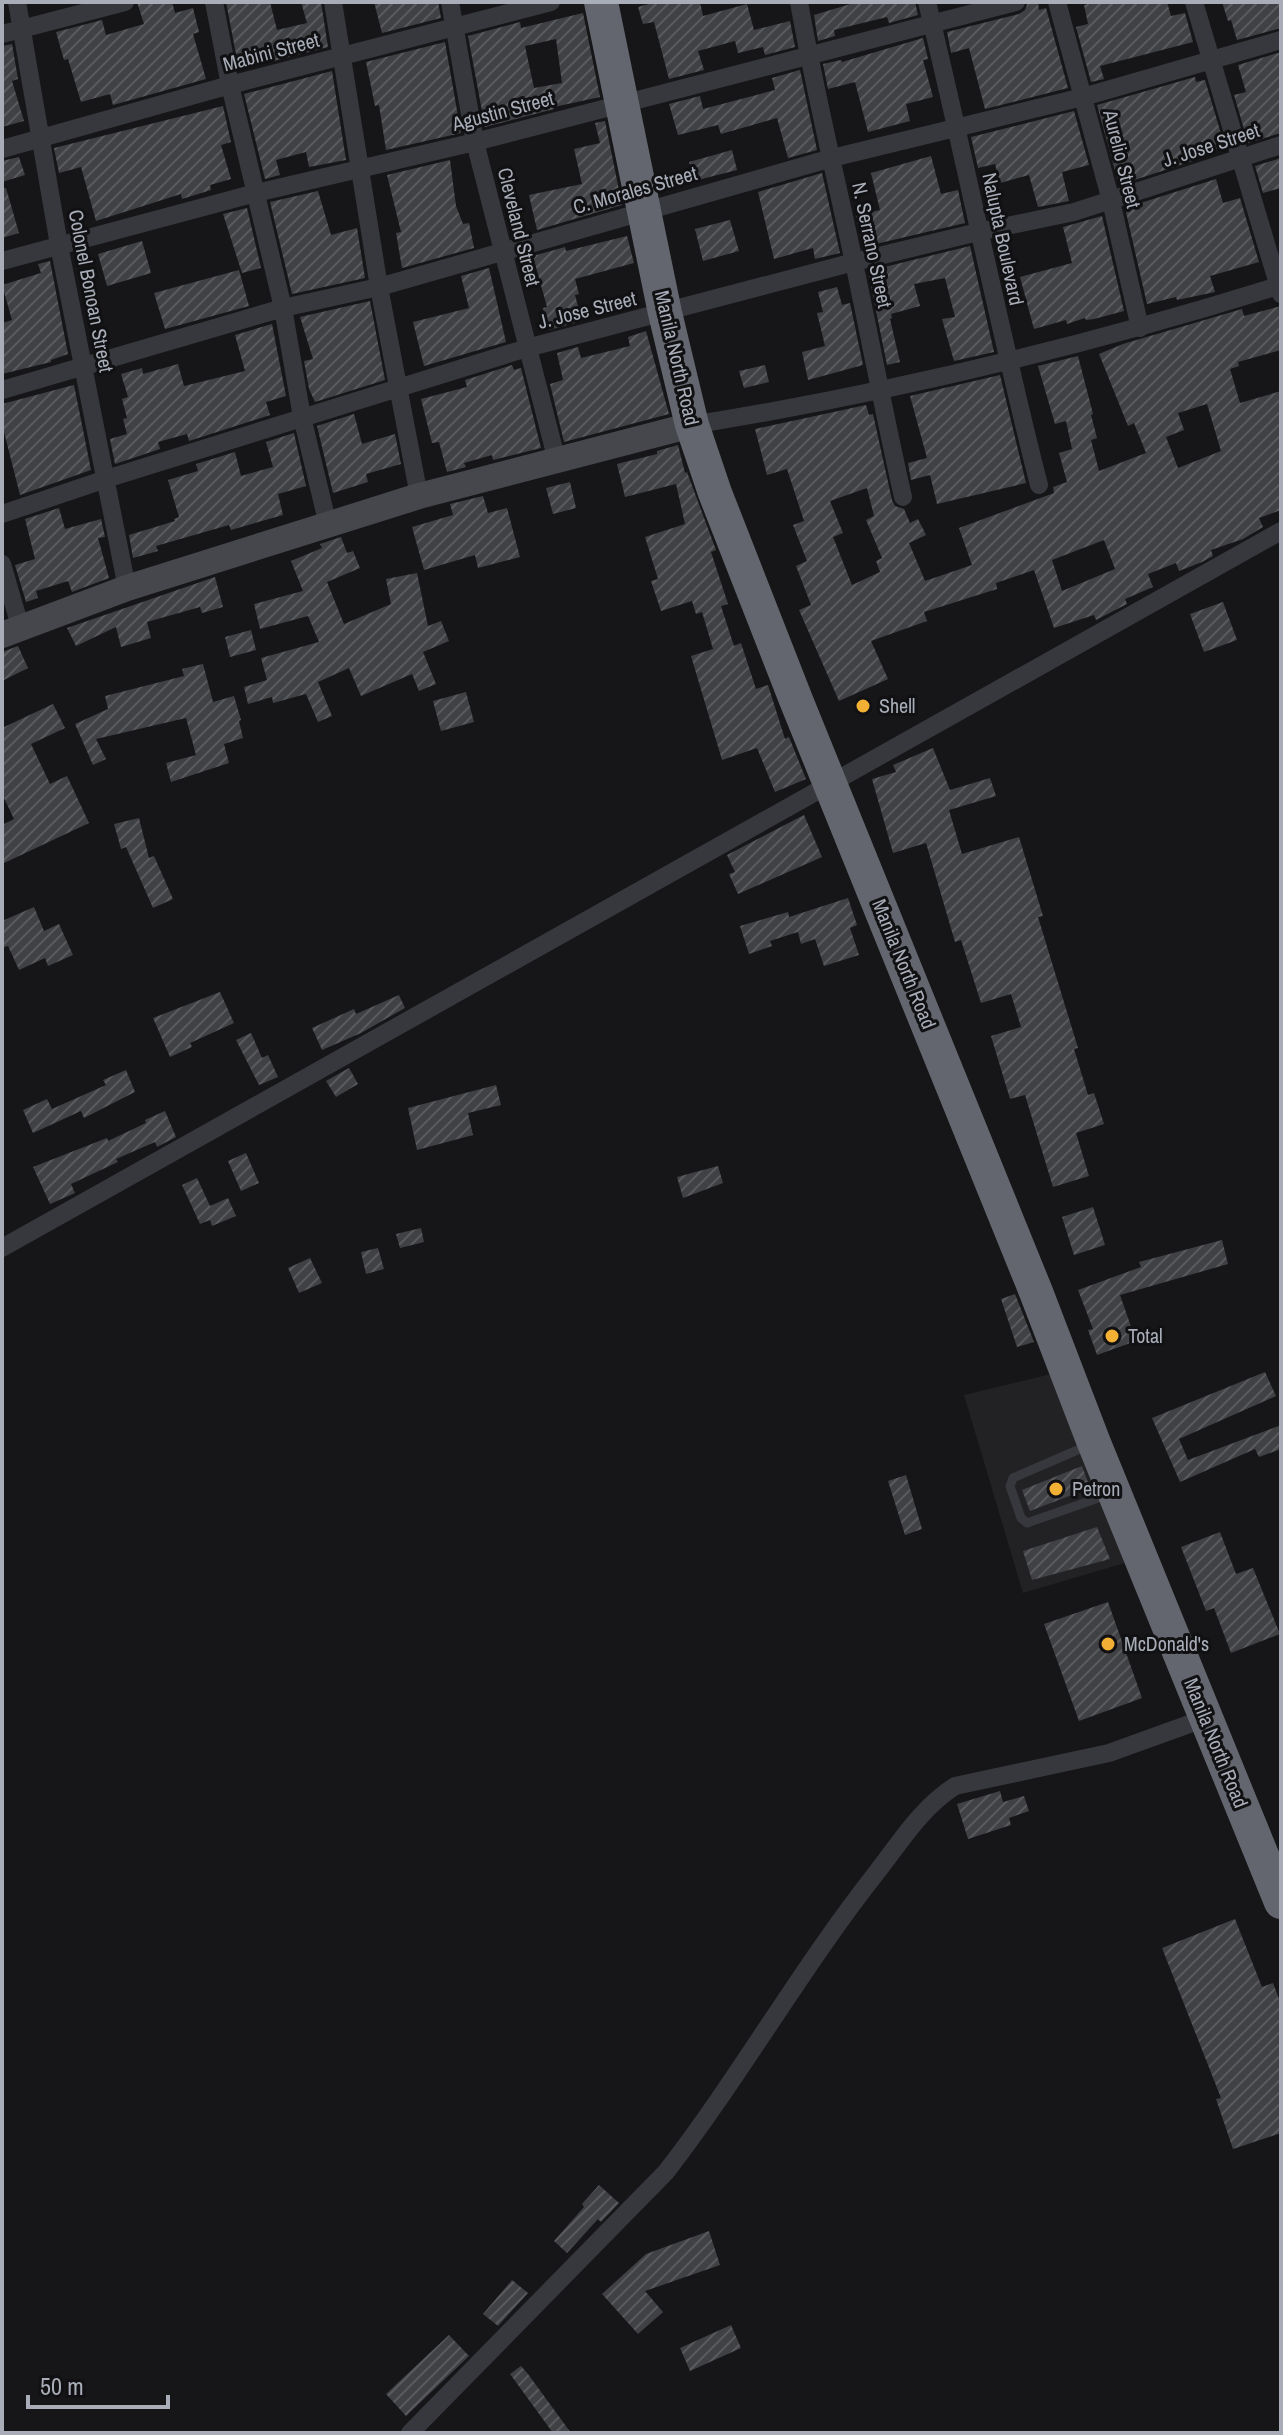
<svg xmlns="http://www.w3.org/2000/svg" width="1283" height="2435" font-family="'Archivo Narrow',sans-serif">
<defs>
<pattern id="building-hatch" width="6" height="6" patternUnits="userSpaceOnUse" patternTransform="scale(2)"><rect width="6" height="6" fill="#404145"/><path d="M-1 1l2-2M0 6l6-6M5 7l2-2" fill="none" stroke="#595a5e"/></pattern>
</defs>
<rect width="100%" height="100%" fill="#161618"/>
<path fill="#222225" d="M1055 1373 1128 1562 1023 1593 964 1395Z"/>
<path fill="url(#building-hatch)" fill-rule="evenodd" d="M137 2H172L175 13 193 8 199 32 193 34 206 79 113 105 110 94 81 102 68 59 64 60 56 32 102 20 106 35 144 24Z
M226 2H270L277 30 307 23 301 2H321L328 47 239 70Z
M374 2H438L441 18 382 33Z
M656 2H700L703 16 747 4 754 30 790 21 795 47 765 55 763 47 738 53 735 41 698 51 704 70 669 79 654 22 643 24 638 7Z
M857 2H915L918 15 889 23 887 17 834 30 835 36 818 41 814 15Z
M1028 2H1038L1039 10 1046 8 1068 88 985 109 969 48 951 53 947 32 1019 14 1025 10Z
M1095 2H1167L1171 16 1185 13 1193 42 1100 66 1104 79 1091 82 1076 27 1088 24 1084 5Z
M1222 2H1281V28L1237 40 1231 20 1228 21Z
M583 13 600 97 554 107V109L485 127 468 36 520 22 521 28ZM556 39 562 83 534 88 525 46Z
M923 38 928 59 923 60 933 97 906 104 910 121 868 132 855 82 828 89 823 64 841 60 842 62Z
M445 42 461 133 386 150 379 105 375 106 366 62Z
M12 44 18 79 12 81 24 121 2 127V46Z
M1281 52V133L1248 143 1234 95 1246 92 1238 65Z
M800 70 817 150 788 158 777 118 721 134 718 125 678 135 669 104 700 96 703 109 775 90 772 78Z
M332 71 346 160 309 167 306 152 276 160 280 175 265 179 244 94Z
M1195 77 1196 82 1205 80 1225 147 1195 155 1196 160 1119 185 1097 105Z
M223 106 231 142 221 145 231 179 210 185 211 190 182 199 181 194 96 221 81 167 59 173 54 148Z
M1074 111 1089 165 1062 172 1069 201 1038 207 1029 175 1000 183 995 164 978 168 971 137Z
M605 121 622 205 537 230 529 195 582 184 574 149 600 143 595 123Z
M732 150 737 170 694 181 689 162Z
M931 156 941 194 958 190 965 223 863 247 856 216 880 210 871 173Z
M19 157 25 175 2 182V161Z
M1281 158V188L1263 193 1255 166Z
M450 160 456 206 463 224 469 223 474 248 402 268 396 233 401 232 387 175Z
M822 173 840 253 815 259 813 248 774 259 758 192Z
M1216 179 1223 203 1240 198 1259 262 1210 276 1215 292 1177 300 1176 297 1147 304 1125 208Z
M6 188 19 233 2 238V189Z
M318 191 331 235 357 228 365 278 292 294 270 202Z
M247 208 261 268 242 273 223 214Z
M1102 216 1124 311 1094 319 1086 320 1085 318 1067 324 1066 320 1034 329 1020 277 1072 263 1063 227Z
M730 220 739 251 703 261 695 229Z
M627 236 634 263 575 279 579 294 575 295 582 321 549 330 543 308 547 307 533 256 565 247 566 251Z
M142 241 151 273 107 286 98 254Z
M1002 244 1015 292 1006 294 995 246Z
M970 246 994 352 954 361 942 319 955 317 945 278 914 284 920 306 891 314 892 318 890 319 900 362 887 365 868 271Z
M50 261 68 354 51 360V362L2 374V323L12 320 2 285 41 273 38 264Z
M489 268 506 342 424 366 413 322 469 308 461 276Z
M239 270 249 306 165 329 154 293Z
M837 287 842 305 850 303 863 365 808 380 802 352 825 346 817 313 823 312 818 292Z
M370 301 385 380 315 402 309 389 304 361 313 359 300 317Z
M1281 306V350L1238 362 1239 366 1230 369 1240 403 1281 391V510L1259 518 1263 527 1243 539 1211 550 1213 556 1202 562 1179 571 1176 563 1148 574 1153 587 1125 599 1127 604 1096 620 1094 615 1054 628 1034 570 996 583 997 589 924 612 927 621 871 641 888 679 839 701 799 610 811 605 796 566 807 561 793 525 804 521 787 469 767 475 755 429 866 405 869 415 873 414 892 500 895 506 904 509 910 523 918 519 926 535 909 543 925 581 972 565 959 528 1054 493 1053 487 1067 482 1059 453 1072 449 1066 421 1055 424 1038 366 1078 356 1093 414 1091 415 1097 438 1091 440 1099 471 1146 453 1134 423 1128 426 1099 354 1123 344 1242 309 1244 316ZM1207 404 1221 451 1178 468 1166 437 1184 430 1178 413ZM867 488 874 516 866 520 882 558 876 561 880 572 852 585 833 537 843 533 830 501ZM1104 540 1115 569 1062 591 1052 560Z
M272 324 286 396 266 402 270 415 189 441 187 434 158 442 160 449 115 464 110 439 127 434 123 419 127 418 122 399 128 397 121 374 142 368 143 374 178 364 184 386 245 371 235 335Z
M646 331 669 414 564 442 550 384 563 380 557 353 578 347 581 358 630 346 628 337Z
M512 365 514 370 521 368 541 448 493 460 492 455 464 463 466 467 447 472 439 442 432 443 421 399 467 387 465 380Z
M765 365 769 382 744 388 739 371Z
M1000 375 1026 483 937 504 930 475 911 480 908 463 927 458 910 396Z
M74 385 91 470 20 495 2 424V404Z
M354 414 362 444 395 434 401 464 366 474 368 482 333 493 317 426Z
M294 433 306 486 278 494 283 515 231 530 229 525 156 546 158 551 133 558 129 535 175 521 174 519 179 517 168 480 198 471 196 464 235 452 241 476 273 467 266 442Z
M678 445 685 473 687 472 716 550 711 552 728 604 721 606 734 646 741 643 756 689 768 685 785 739 789 737 806 779 775 792 757 748 722 760 691 656 713 649 702 612 696 614 692 601 661 611 651 581 658 579 645 537 685 524 676 484 625 497 617 464 657 454V451Z
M570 482 576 508 553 514 546 488Z
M483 496 488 513 507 508 520 557 478 568 475 555 424 570 412 527 453 515 450 504Z
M59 508 65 529 101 519 105 537 98 538 109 578 72 592 68 581 36 591 38 598 26 602 15 565 35 559 25 519Z
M341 537 347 553 353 551 360 568 327 582 344 624 391 604 386 579 417 573 428 626 441 621 449 641 423 652 436 684 419 691 412 674 361 696 349 668 318 682 332 716 318 722 306 694 273 703 272 697 248 704 244 687 267 680 261 658 319 642 308 616 260 629 254 604 303 591 291 561 322 548 320 544Z
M215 577 223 607 202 613 200 607 147 622 151 638 121 647 116 627 76 646 67 628Z
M1223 602 1237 640 1204 652 1190 614Z
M251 630 256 650 230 657 225 637Z
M18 646 28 668 2 681V652Z
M203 664 213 702 234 696 241 720 239 721 243 738 224 744 229 763 171 782 166 763 196 755 186 718 96 739 106 759 93 765 75 724 108 709 105 696 184 676 182 669Z
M466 692 474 722 441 731 433 701Z
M53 704 65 728 31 744 50 784 67 776 89 823 2 864V825L14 819 2 794V728Z
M933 748 950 790 990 778 996 796 949 810 962 854 1019 837 1043 916 1038 917 1078 1048 1074 1049 1088 1095 1094 1093 1104 1124 1076 1133 1089 1176 1053 1187 1025 1095 1010 1099 991 1036 1021 1027 1011 994 981 1003 961 940 955 942 926 843 893 853 872 779 896 772 893 765Z
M804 815 822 857 738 894 729 874 735 872 727 855Z
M139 818 149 858 154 856 173 899 153 908 126 847 121 849 114 824Z
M848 898 857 925 850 928 859 955 824 966 815 939 801 944 798 932 770 941 772 946 749 954 740 926 788 912 789 917Z
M34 907 44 931 59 924 73 955 48 966 45 958 19 970 8 946 2 948V921Z
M220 992 234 1023 190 1043 192 1047 170 1057 153 1018Z
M399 995 405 1008 361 1033 322 1050 312 1028 354 1009 356 1014Z
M251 1033 262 1058 268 1055 278 1077 259 1085 236 1040Z
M349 1068 358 1084 336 1097 326 1081Z
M126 1070 135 1092 84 1118 81 1111 33 1133 23 1110 47 1099 52 1109 106 1085 103 1080Z
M496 1085 501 1105 468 1113 473 1135 417 1150 408 1108Z
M165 1111 176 1137 157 1147 155 1142 116 1159 118 1162 71 1184 75 1193 50 1204 33 1167 107 1138 108 1141 146 1123 145 1120Z
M246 1153 259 1183 241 1191 228 1161Z
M718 1166 723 1183 683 1198 677 1177Z
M197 1178 210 1206 228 1198 236 1216 212 1226 210 1220 200 1224 182 1185Z
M1093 1207 1105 1245 1074 1255 1062 1217Z
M421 1228 424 1242 400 1248 396 1234Z
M1222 1240 1228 1264 1120 1295 1136 1341 1097 1355 1088 1330 1093 1329 1078 1290 1141 1267 1139 1262Z
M378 1248 384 1269 366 1274 361 1252Z
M310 1258 322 1283 299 1293 288 1268Z
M1015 1294 1034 1342 1017 1347 1001 1299Z
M1265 1372 1276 1396 1179 1439 1188 1460 1281 1425V1449L1259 1457 1255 1449 1180 1482 1152 1418Z
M1082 1466 1090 1488 1030 1511 1022 1490Z
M906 1475 922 1529 905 1535 888 1481Z
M1097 1527 1110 1559 1032 1580 1023 1551Z
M1220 1532 1236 1574 1253 1568 1280 1634 1231 1653 1214 1608 1206 1611 1181 1547Z
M1108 1602 1142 1698 1079 1721 1044 1624Z
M1000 1791 1003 1802 1024 1796 1029 1811 1009 1818 1011 1825 968 1839 957 1804Z
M1235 1919 1262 1987 1273 1983 1281 2004V2133L1233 2149 1216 2099 1221 2098 1162 1948Z
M599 2185 619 2203 601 2222 598 2219 567 2253 554 2241 584 2207 582 2204Z
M709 2231 720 2265 645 2291 663 2312 638 2334 602 2294 646 2254Z
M512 2280 528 2293 498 2326 483 2314Z
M731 2325 741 2348 690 2371 680 2348Z
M449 2335 469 2356 406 2416 386 2394Z
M521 2366 528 2374 571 2433H553L510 2374Z"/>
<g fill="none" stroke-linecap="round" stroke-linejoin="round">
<path stroke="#37383d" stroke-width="9" d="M1089 1445 1013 1478 1010 1486 1021 1518 1027 1523 1107 1495"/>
<path stroke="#37383d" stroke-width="18" d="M17 2 59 245 127 588
M214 2 230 85 283 308 302 417 328 525
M333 2 379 287 419 496
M450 2 475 142 557 461
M799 2C814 88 835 173 853 258 870 338 885 418 903 497
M927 2C966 163 998 325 1039 485
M1057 2 1111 201 1140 328
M1194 2 1281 294
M2 34 125 2
M2 149 230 85 551 2
M2 261 256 193 475 142 1016 2
M2 390 283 308 379 287 832 158 1083 97 1281 40
M692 425C891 393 1089 345 1281 285
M2 514 106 479 527 348 854 262 978 232 1074 212 1281 145
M2 564 20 626
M2 1248 1281 531
M410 2433 666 2172C741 2075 801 1968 877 1872 901 1841 921 1808 955 1786L1109 1753 1206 1718"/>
<path stroke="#45474d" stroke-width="26" d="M2 635 127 588 419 496 692 425"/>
<path stroke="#63666e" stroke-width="34" d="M601 2 665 313 692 425 715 493 796 700 1036 1292 1094 1443 1281 1902"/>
</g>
<g fill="#f2b134" stroke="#111113" stroke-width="3">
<circle cx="863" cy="706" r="8"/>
<circle cx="1112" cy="1336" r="8"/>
<circle cx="1056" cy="1489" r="8"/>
<circle cx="1108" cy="1644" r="8"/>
</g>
<g text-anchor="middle" stroke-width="6" stroke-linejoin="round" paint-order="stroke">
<g font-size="20" fill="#a8adb8" stroke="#111113">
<text transform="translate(271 52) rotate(-15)" y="7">Mabini Street</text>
<text transform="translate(503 111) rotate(-15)" y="7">Agustin Street</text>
<text transform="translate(1211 145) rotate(-18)" y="7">J. Jose Street</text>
<text transform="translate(1122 159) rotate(76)" y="7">Aurelio Street</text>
<text transform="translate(635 190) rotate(-16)" y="7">C. Morales Street</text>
<text transform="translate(519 227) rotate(76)" y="7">Cleveland Street</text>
<text transform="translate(1003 239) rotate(78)" y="7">Nalupta Boulevard</text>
<text transform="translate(872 245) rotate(78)" y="7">N. Serrano Street</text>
<text transform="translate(91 291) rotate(79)" y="7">Colonel Bonoan Street</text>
<text transform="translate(587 310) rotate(-14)" y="7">J. Jose Street</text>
<text transform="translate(677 358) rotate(77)" y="7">Manila North Road</text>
<text transform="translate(904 964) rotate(68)" y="7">Manila North Road</text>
<text transform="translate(1216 1743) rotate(68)" y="7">Manila North Road</text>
</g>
<g font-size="20" fill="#a8adb8" stroke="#111113" text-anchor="start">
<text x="879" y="713">Shell</text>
<text x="1128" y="1343">Total</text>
<text x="1072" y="1496">Petron</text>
<text x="1124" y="1651">McDonald's</text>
</g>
</g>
<rect width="1283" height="2435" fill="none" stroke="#a8adb8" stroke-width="8"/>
<path d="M28 2395v12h140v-12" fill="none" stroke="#a8adb8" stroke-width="4"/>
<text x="40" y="2395" font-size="24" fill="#a8adb8" stroke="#111113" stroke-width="6" paint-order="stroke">50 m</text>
</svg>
